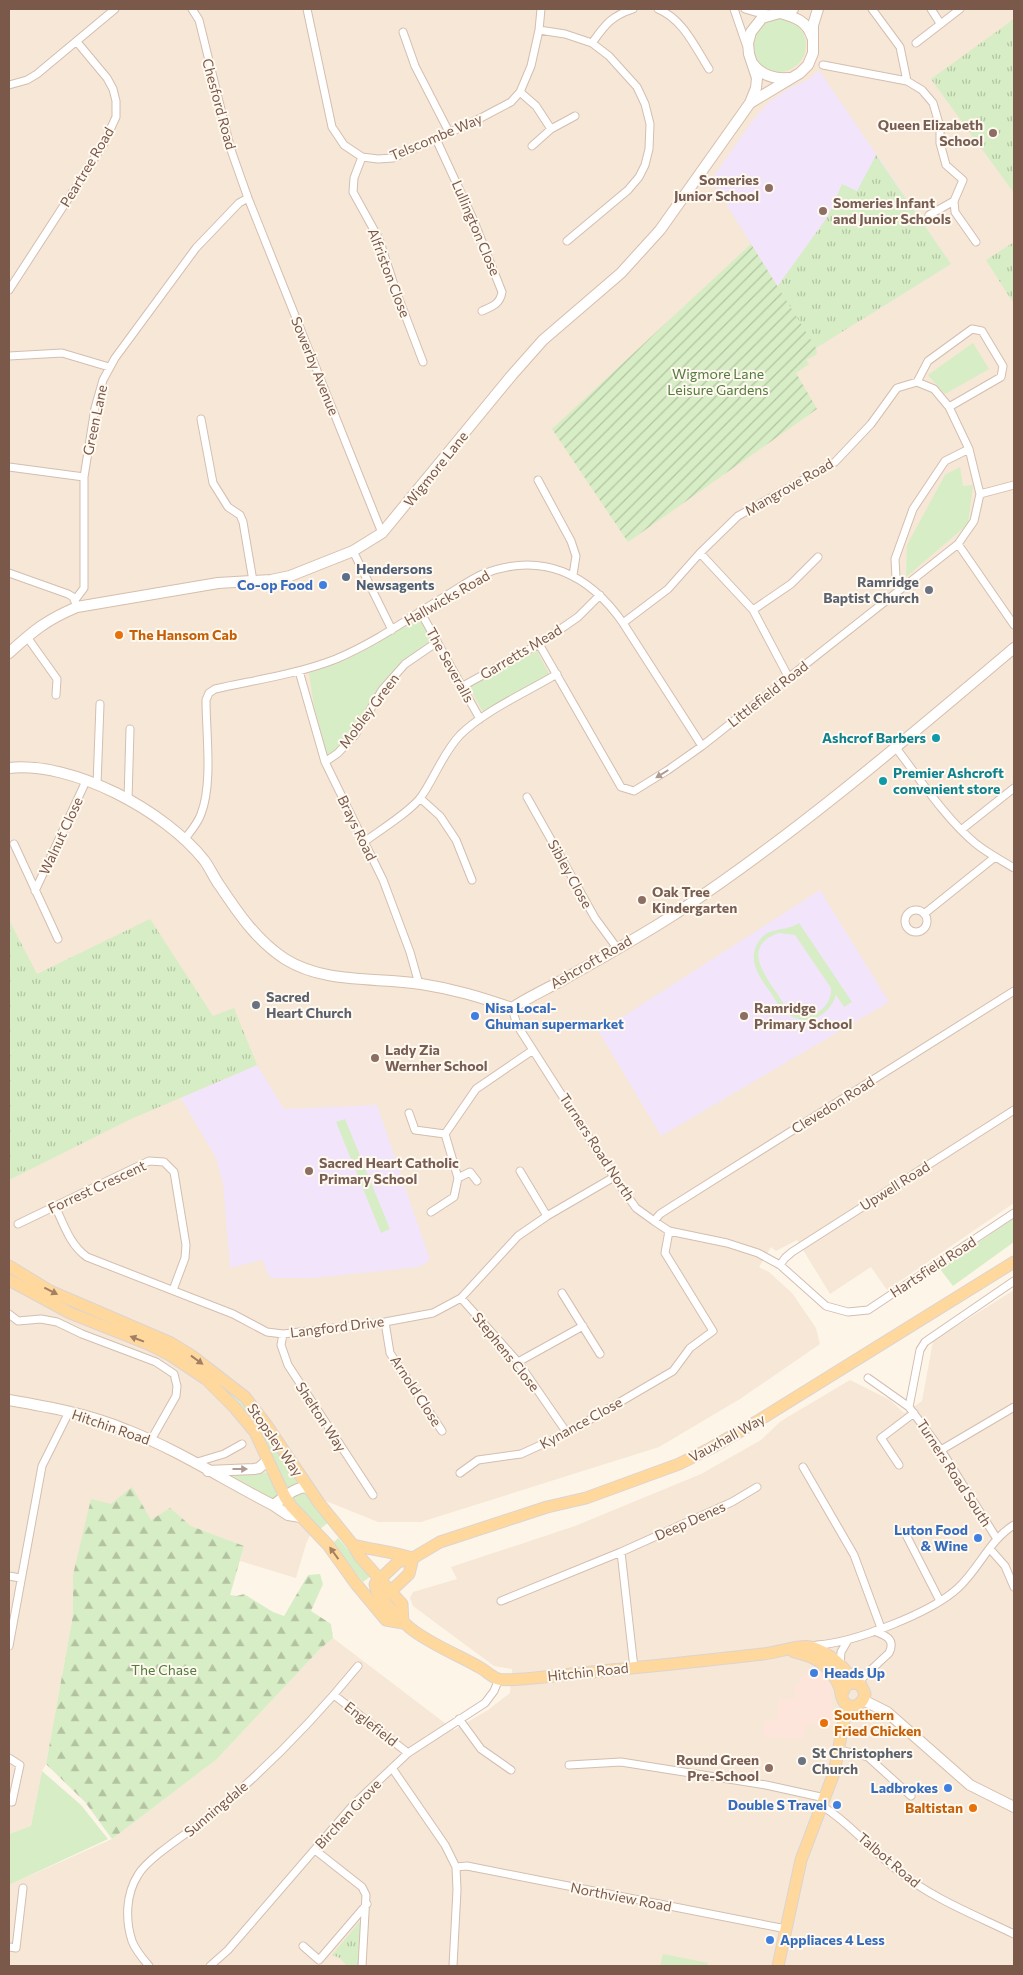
<svg xmlns="http://www.w3.org/2000/svg" width="1023" height="1975" font-family="Commissioner,sans-serif">
<defs>
<pattern id="forest-firs" width="22" height="20" patternUnits="userSpaceOnUse" patternTransform="scale(1.25)"><rect width="22" height="20" fill="#d7edc5"/><path d="M5 1l3.5 6h-7zM16 11l3.5 6h-7z" fill="#b3c3a2"/></pattern>
<pattern id="park-tufts" width="24" height="20" patternUnits="userSpaceOnUse" patternTransform="scale(1.25)"><rect width="24" height="20" fill="#d7edc5"/><path d="M3 7l-1-3M5 7V3M7 7l1-3M15 17l-1-3M17 17v-4M19 17l1-3" fill="none" stroke="#b3c3a2"/></pattern>
<pattern id="garden-furrows" width="10" height="10" patternUnits="userSpaceOnUse" patternTransform="scale(1.25)"><rect width="10" height="10" fill="#d7edc5"/><path d="M-1 1l2-2M0 10L10 0M9 11l2-2" fill="none" stroke="#b3c3a2"/></pattern>
</defs>
<rect width="100%" height="100%" fill="#fef5e9"/>
<path fill="#f6e7d6" d="M9 9H1014V1203L887 1290 871 1267 830 1294 797 1240 776 1251 771 1247 759 1267 769 1272 792 1293 816 1328 820 1344 740 1399 659 1447 421 1522H378L326 1501 306 1544 296 1578 240 1561 244 1546 191 1526 170 1509 73 1575V1615L46 1764 42 1771 31 1826 9 1834Z
M1014 1290V1966H9V1885L112 1839 188 1781 217 1759 320 1649 333 1638 454 1730 488 1710 510 1693 512 1669 494 1666 413 1606 410 1598 413 1592 457 1579 451 1567 575 1526 701 1474 761 1440 781 1421 850 1380 890 1400 904 1413 922 1401 933 1341Z"/>
<path fill="#fee5dc" d="M817 1666 826 1676 831 1688 833 1725H804V1739L762 1737 765 1720H777L778 1699 795 1698 794 1684H800V1678Z"/>
<path fill="#f2e5fb" d="M819 70 951 264 816 348 710 178 713 177 753 120 769 102 788 89 809 79Z
M820 890 889 1002 661 1136 599 1032Z
M257 1065 284 1109 377 1105 430 1260 419 1267 313 1278H270L262 1260 230 1268 223 1183 216 1158 181 1098Z"/>
<path fill="#d7edc5" fill-rule="evenodd" d="M752 45a27 27 0 1 1 54 0a27 27 0 1 1-54 0Z
M973 343 989 369 945 394 928 375Z
M960 467 963 486 973 485 968 524 906 577 907 545 945 475Z
M419 618 432 640C423 647 412 653 404 661 376 690 361 734 327 756L314 706 309 673 339 663 376 644Z
M537 651 549 674 483 712 469 687Z
M799 923 852 1002 844 1007 836 995C829 1016 807 1028 788 1014 780 1009 776 1001 771 993 760 978 746 960 759 941 769 926 786 932 799 923ZM779 933 795 935 831 988C832 1008 812 1021 794 1013 785 1009 781 999 776 992 762 972 743 945 779 933Z
M345 1119 390 1229 381 1233 336 1122Z
M1014 1218V1242L953 1286 940 1269Z
M9 1271 180 1352 222 1384 246 1408 298 1482 297 1483 287 1489 268 1448 192 1364 81 1313 26 1285 9 1273Z
M244 1472 269 1473 279 1495 277 1498H268L228 1477V1473Z
M304 1492 329 1522 320 1529 291 1497 292 1495Z
M338 1538 371 1576 363 1582 333 1543Z
M42 1771 81 1805 108 1839 9 1885V1834L31 1826Z
M663 1954 708 1963 707 1966H660Z"/>
<path fill="url(#forest-firs)" d="M132 1487 151 1520 170 1508 191 1526 244 1546 230 1595 237 1596 244 1594 273 1612 284 1616 308 1575 320 1574 323 1584 311 1611 331 1624 333 1638 320 1649 217 1759 112 1839 85 1802 46 1764 73 1615V1575L91 1499 111 1504Z"/>
<path fill="url(#park-tufts)" d="M1014 19V193L931 79Z
M876 155 951 264 816 348 777 287 828 216 842 184 857 191Z
M1014 242V304L986 260Z
M150 919 213 1016 234 1008 257 1065 131 1119 9 1180V920L37 974Z
M361 1920 363 1922 359 1966H347L340 1958 332 1955Z"/>
<path fill="url(#garden-furrows)" d="M751 244 816 348 817 354 806 360 809 364 796 373 817 409 628 542 552 429Z"/>
<g fill="none" stroke-linecap="round" stroke-linejoin="round">
<g stroke="#d4beb0" stroke-width="9">
<path id="street" d="M192 9 199 20 231 150 248 198 382 533
M307 9 332 127 344 145 362 157 378 159 393 158 475 121 511 102 520 92 531 66 539 30 541 9
M658 9C683 19 695 47 709 69
M734 9 746 44
M745 9 755 12 769 14
M872 9 900 47 907 81 922 90 933 103 940 127V143L946 165 963 180 954 201
M931 9 940 23
M539 30 565 34 592 43 609 56 637 87 645 104 650 124 649 149 645 165 639 177 628 190 567 241
M403 32 415 66 449 132
M592 43C605 25 611 16 633 9
M916 43 960 9
M823 65 907 81
M9 85 27 80 37 74 115 9
M520 92 536 106 551 129
M436 139 473 219 502 292C500 304 493 306 482 311
M532 146 551 129 575 116
M362 157 354 178 353 192 379 239 396 291 423 362
M929 215 954 201 955 212 976 242
M9 290 103 145 116 117V101L113 89 107 78 77 42
M9 356 62 353 109 367
M917 382 928 361 972 329 982 331 1003 366 1001 377 949 407
M201 419 213 483 228 507 240 515 243 522 253 581
M9 467 84 477
M538 480 571 541 576 556 573 575
M980 494 1014 485
M958 544 1014 625
M353 551 392 630
M700 553 753 610 789 678
M9 573 68 594 73 597 76 604
M75 600 84 588V477L95 408 103 380 115 358 196 248 239 203 248 198
M753 610 791 584 818 557
M420 611 480 719
M623 623 668 589 700 553 738 516 835 462 871 424 897 388 917 382 934 389 949 407 969 449 945 461 913 509 895 559 896 577 904 587
M27 637 57 679 56 695
M539 644 621 787 634 791 668 770 702 746 958 544 974 521 980 494 969 449
M299 671 325 762 383 880 410 952 419 984
M463 686 539 644 578 617 600 595
M896 748C919 778 946 819 975 843 987 853 1001 860 1014 868
M325 762 338 753 355 735 382 690 405 664 437 642
M97 785 100 704
M527 797 595 918 617 948
M420 798 440 816 456 840 472 880
M128 800 130 729
M961 830 1014 788
M184 840C191 831 198 823 201 814 213 784 206 733 206 700L209 693 215 689C255 680 298 674 336 659 376 642 411 617 447 595 459 588 471 579 483 574 542 551 589 574 623 623L702 746
M364 842C380 830 410 812 421 797 435 777 443 753 460 735 484 711 527 692 557 674
M14 844 58 939
M35 891 86 781
M905 921a11 11 0 1 1 22 0a11 11 0 1 1-22 0Z
M924 914 995 857
M512 1008 517 1025 533 1050 614 1177 636 1208 654 1221 669 1231 727 1243 758 1253 780 1265 826 1306 848 1312 868 1310 1014 1213
M409 1113 415 1130 445 1134
M520 1171 547 1216
M458 1178 470 1172 477 1181
M55 1206C64 1225 70 1245 87 1257L233 1314 267 1332 283 1334 385 1322 433 1313 461 1298 518 1236 547 1216 614 1177
M431 1212 454 1197 458 1178 445 1134 476 1089 533 1050
M654 1221 660 1214 674 1205 1014 991
M18 1224 149 1161 164 1162 174 1172 186 1245 185 1258 173 1290
M780 1265 785 1258 792 1252 1014 1110
M562 1293 600 1354
M461 1298 518 1362 567 1433
M9 1314 18 1321 41 1319 57 1322 82 1334 156 1362 174 1374 177 1386 176 1396 151 1440
M385 1322 390 1353 442 1431
M283 1334 281 1345 288 1365 373 1495
M518 1362 583 1326
M868 1378 909 1407
M941 1450 1014 1407
M194 1463 224 1454 242 1444
M899 1465 881 1438 914 1413
M803 1467 854 1555 881 1628
M460 1473 478 1460 521 1454 567 1433 673 1371 690 1348 713 1331 665 1253 669 1231
M904 1531 940 1601
M997 1539 941 1450 909 1407 920 1350 925 1342 1014 1281
M990 1549 1005 1566 1014 1587
M621 1552 634 1668
M9 1576 20 1578
M501 1601 621 1552 732 1502 757 1487
M9 1646 42 1466 69 1412
M812 1647 817 1645C853 1643 931 1613 958 1588 979 1569 990 1539 1014 1525
M840 1665 841 1652 848 1640
M857 1683 889 1653C896 1639 885 1635 874 1631
M334 1695 408 1753
M459 1719 481 1749 511 1770
M840 1750 868 1757 911 1796
M9 1758 20 1765 12 1802H9
M569 1765 621 1762 766 1785 825 1798
M392 1768 445 1845 456 1867 457 1890 453 1966
M822 1806C850 1823 871 1850 897 1870 931 1898 975 1915 1014 1934
M315 1850 362 1887 366 1895 362 1966
M456 1867 467 1866 786 1929
M303 1946 319 1960 367 1904
M9 1947 16 1948 23 1888
M149 1966C143 1959 135 1949 132 1941 125 1919 126 1894 138 1875 148 1857 194 1829 211 1815 265 1770 314 1720 358 1666
M210 1966 228 1950 354 1804 408 1753 485 1703 494 1691 499 1679"/>
</g>
<g stroke="#d7beac" stroke-width="12">
<path id="secondary" d="M780 13C795 17 807 21 812 37
M753 64C762 76 774 79 788 78
M750 103 800 73 808 65 813 53V25L818 9
M9 653C33 631 46 620 77 607L218 583 271 580 290 576 353 551 382 533 512 375 543 340 621 273 660 230 750 103 756 88 757 78 749 54 748 43 751 32 762 18 793 9
M9 768C73 761 165 811 204 860 210 868 214 878 220 886 238 913 257 941 285 959 325 984 375 977 421 984 454 989 480 997 512 1008 530 996 549 988 568 977 605 956 643 935 678 912 797 833 905 740 1014 648
M9 1400C49 1407 89 1414 127 1430 178 1450 224 1480 273 1505L288 1515 301 1517
M208 1471 254 1469 259 1468 268 1460
M273 1505C284 1498 294 1487 308 1487
M863 1700 887 1712 970 1785 1014 1807"/>
</g>
<g stroke="#ddd4d0" stroke-width="13">
<path id="primary" d="M9 1266 50 1291 171 1343 192 1356 245 1397 265 1423 319 1503 353 1545 360 1557 402 1604 403 1623
M9 1280 70 1313 148 1344 170 1355 206 1379 235 1408 255 1432 285 1497 292 1507 328 1545 356 1584 386 1620 403 1623
M353 1545C373 1550 393 1552 412 1558
M383 1595 390 1592 409 1574 413 1558
M794 1652C817 1657 831 1666 840 1688 841 1693 841 1699 845 1703 854 1711 863 1703 865 1694L861 1685 854 1683 846 1685 842 1694
M854 1683C846 1667 828 1652 811 1647 800 1644 776 1653 763 1654 696 1662 629 1668 563 1675 550 1676 508 1682 498 1679 492 1677 485 1670 479 1667 456 1654 430 1644 410 1628 401 1620 375 1596 375 1584L398 1562 413 1558 440 1542 547 1507 586 1498 679 1464 711 1448 756 1422 1014 1262
M778 1966 801 1860 834 1773 845 1715 850 1706"/>
</g>
<use href="#street" stroke="#fff" stroke-width="7"/>
<use href="#secondary" stroke="#fff" stroke-width="10"/>
<use href="#primary" stroke="#ffd89e" stroke-width="11"/>
</g>
<defs><path id="oneway-solid" d="M-6-.8H1V-3.2L6.5 0L1 3.2V.8H-6Z" transform="scale(1.25)"/></defs>
<g fill="#b09b92">
<use href="#oneway-solid" transform="translate(662 774) rotate(148)"/>
<use href="#oneway-solid" transform="translate(240 1469)"/>
</g>
<g fill="#a37f63">
<use href="#oneway-solid" transform="translate(51 1291) rotate(27)"/>
<use href="#oneway-solid" transform="translate(137 1339) rotate(-159)"/>
<use href="#oneway-solid" transform="translate(197 1360) rotate(36)"/>
<use href="#oneway-solid" transform="translate(334 1553) rotate(-126)"/>
</g>
<g fill="#8d6e63" stroke="#fff9f0" stroke-width="2">
<circle cx="993" cy="133" r="5"/>
<circle cx="769" cy="188" r="5"/>
<circle cx="823" cy="211" r="5"/>
<circle cx="642" cy="900" r="5"/>
<circle cx="744" cy="1016" r="5"/>
<circle cx="375" cy="1058" r="5"/>
<circle cx="309" cy="1171" r="5"/>
<circle cx="769" cy="1768" r="5"/>
</g>
<circle fill="#5c6f8a" stroke="#fff9f0" stroke-width="2" cx="346" cy="577" r="5"/>
<g fill="#3f7fe0" stroke="#fff9f0" stroke-width="2">
<circle cx="323" cy="585" r="5"/>
<circle cx="475" cy="1016" r="5"/>
<circle cx="978" cy="1538" r="5"/>
<circle cx="814" cy="1673" r="5"/>
<circle cx="948" cy="1788" r="5"/>
<circle cx="837" cy="1805" r="5"/>
<circle cx="770" cy="1940" r="5"/>
</g>
<g fill="#6b7280" stroke="#fff9f0" stroke-width="2">
<circle cx="929" cy="590" r="5"/>
<circle cx="256" cy="1005" r="5"/>
<circle cx="802" cy="1761" r="5"/>
</g>
<g fill="#e8710a" stroke="#fff9f0" stroke-width="2">
<circle cx="119" cy="635" r="5"/>
<circle cx="824" cy="1723" r="5"/>
<circle cx="973" cy="1808" r="5"/>
</g>
<g fill="#0f9aa8" stroke="#fff9f0" stroke-width="2">
<circle cx="936" cy="738" r="5"/>
<circle cx="883" cy="781" r="5"/>
</g>
<g text-anchor="middle" stroke-width="4" stroke-linejoin="round" paint-order="stroke">
<g font-size="14" fill="#7b594a" stroke="#fff9f0">
<text transform="translate(219 104) rotate(75)" y="5">Chesford Road</text>
<text transform="translate(436 137) rotate(-23)" y="5">Telscombe Way</text>
<text transform="translate(87 167) rotate(-59)" y="5">Peartree Road</text>
<text transform="translate(476 228) rotate(67)" y="5">Lullington Close</text>
<text transform="translate(389 273) rotate(69)" y="5">Alfriston Close</text>
<text transform="translate(315 366) rotate(68)" y="5">Sowerby Avenue</text>
<text transform="translate(95 420) rotate(-78)" y="5">Green Lane</text>
<text transform="translate(436 469) rotate(-51)" y="5">Wigmore Lane</text>
<text transform="translate(789 487) rotate(-30)" y="5">Mangrove Road</text>
<text transform="translate(447 598) rotate(-30)" y="5">Hallwicks Road</text>
<text transform="translate(521 652) rotate(-31)" y="5">Garretts Mead</text>
<text transform="translate(450 665) rotate(61)" y="5">The Severalls</text>
<text transform="translate(768 694) rotate(-38)" y="5">Littlefield Road</text>
<text transform="translate(369 711) rotate(-53)" y="5">Mobley Green</text>
<text transform="translate(357 828) rotate(64)" y="5">Brays Road</text>
<text transform="translate(61 836) rotate(-65)" y="5">Walnut Close</text>
<text transform="translate(570 874) rotate(61)" y="5">Sibley Close</text>
<text transform="translate(591 962) rotate(-30)" y="5">Ashcroft Road</text>
<text transform="translate(833 1105) rotate(-32)" y="5">Clevedon Road</text>
<text transform="translate(597 1147) rotate(57)" y="5">Turners Road North</text>
<text transform="translate(895 1186) rotate(-32)" y="5">Upwell Road</text>
<text transform="translate(97 1187) rotate(-25)" y="5">Forrest Crescent</text>
<text transform="translate(933 1267) rotate(-33)" y="5">Hartsfield Road</text>
<text transform="translate(337 1327) rotate(-7)" y="5">Langford Drive</text>
<text transform="translate(506 1352) rotate(51)" y="5">Stephens Close</text>
<text transform="translate(416 1391) rotate(57)" y="5">Arnold Close</text>
<text transform="translate(321 1417) rotate(57)" y="5">Shelton Way</text>
<text transform="translate(581 1423) rotate(-29)" y="5">Kynance Close</text>
<text transform="translate(111 1427) rotate(19)" y="5">Hitchin Road</text>
<text transform="translate(727 1438) rotate(-29)" y="5">Vauxhall Way</text>
<text transform="translate(275 1440) rotate(55)" y="5">Stopsley Way</text>
<text transform="translate(954 1473) rotate(57)" y="5">Turners Road South</text>
<text transform="translate(690 1521) rotate(-24)" y="5">Deep Denes</text>
<text transform="translate(588 1672) rotate(-6)" y="5">Hitchin Road</text>
<text transform="translate(371 1724) rotate(38)" y="5">Englefield</text>
<text transform="translate(216 1809) rotate(-40)" y="5">Sunningdale</text>
<text transform="translate(348 1814) rotate(-47)" y="5">Birchen Grove</text>
<text transform="translate(889 1860) rotate(40)" y="5">Talbot Road</text>
<text transform="translate(621 1897) rotate(11)" y="5">Northview Road</text>
</g>
<g font-size="14" font-weight="bold" fill="#785e54" stroke="#fff9f0" text-anchor="start">
<text x="983" y="130" text-anchor="end">Queen Elizabeth<tspan x="983" dy="16">School</tspan></text>
<text x="759" y="185" text-anchor="end">Someries<tspan x="759" dy="16">Junior School</tspan></text>
<text x="833" y="208">Someries Infant<tspan x="833" dy="16">and Junior Schools</tspan></text>
<text x="652" y="897">Oak Tree<tspan x="652" dy="16">Kindergarten</tspan></text>
<text x="754" y="1013">Ramridge<tspan x="754" dy="16">Primary School</tspan></text>
<text x="385" y="1055">Lady Zia<tspan x="385" dy="16">Wernher School</tspan></text>
<text x="319" y="1168">Sacred Heart Catholic<tspan x="319" dy="16">Primary School</tspan></text>
<text x="759" y="1765" text-anchor="end">Round Green<tspan x="759" dy="16">Pre-School</tspan></text>
</g>
<g font-size="14" fill="#527b3e" stroke="#fff9f0">
<text x="718" y="379">Wigmore Lane<tspan x="718" dy="16">Leisure Gardens</tspan></text>
<text x="164" y="1675">The Chase</text>
</g>
<g font-size="14" font-weight="bold" fill="#4e5e75" stroke="#fff9f0" text-anchor="start">
<text x="356" y="574">Hendersons<tspan x="356" dy="16">Newsagents</tspan></text>
</g>
<g font-size="14" font-weight="bold" fill="#5b616d" stroke="#fff9f0" text-anchor="start">
<text x="919" y="587" text-anchor="end">Ramridge<tspan x="919" dy="16">Baptist Church</tspan></text>
<text x="266" y="1002">Sacred<tspan x="266" dy="16">Heart Church</tspan></text>
<text x="812" y="1758">St Christophers<tspan x="812" dy="16">Church</tspan></text>
</g>
<g font-size="14" font-weight="bold" fill="#366cbe" stroke="#fff9f0" text-anchor="end">
<text x="313" y="590">Co-op Food</text>
<text x="485" y="1013" text-anchor="start">Nisa Local-<tspan x="485" dy="16">Ghuman supermarket</tspan></text>
<text x="968" y="1535">Luton Food<tspan x="968" dy="16">&amp; Wine</tspan></text>
<text x="824" y="1678" text-anchor="start">Heads Up</text>
<text x="938" y="1793">Ladbrokes</text>
<text x="827" y="1810">Double S Travel</text>
<text x="780" y="1945" text-anchor="start">Appliaces 4 Less</text>
</g>
<g font-size="14" font-weight="bold" fill="#c56008" stroke="#fff9f0" text-anchor="start">
<text x="129" y="640">The Hansom Cab</text>
<text x="834" y="1720">Southern<tspan x="834" dy="16">Fried Chicken</tspan></text>
<text x="963" y="1813" text-anchor="end">Baltistan</text>
</g>
<g font-size="14" font-weight="bold" fill="#0d838f" stroke="#fff9f0" text-anchor="end">
<text x="926" y="743">Ashcrof Barbers</text>
<text x="893" y="778" text-anchor="start">Premier Ashcroft<tspan x="893" dy="16">convenient store</tspan></text>
</g>
</g>
<rect width="1023" height="1975" fill="none" stroke="#7b594a" stroke-width="20"/>
</svg>
